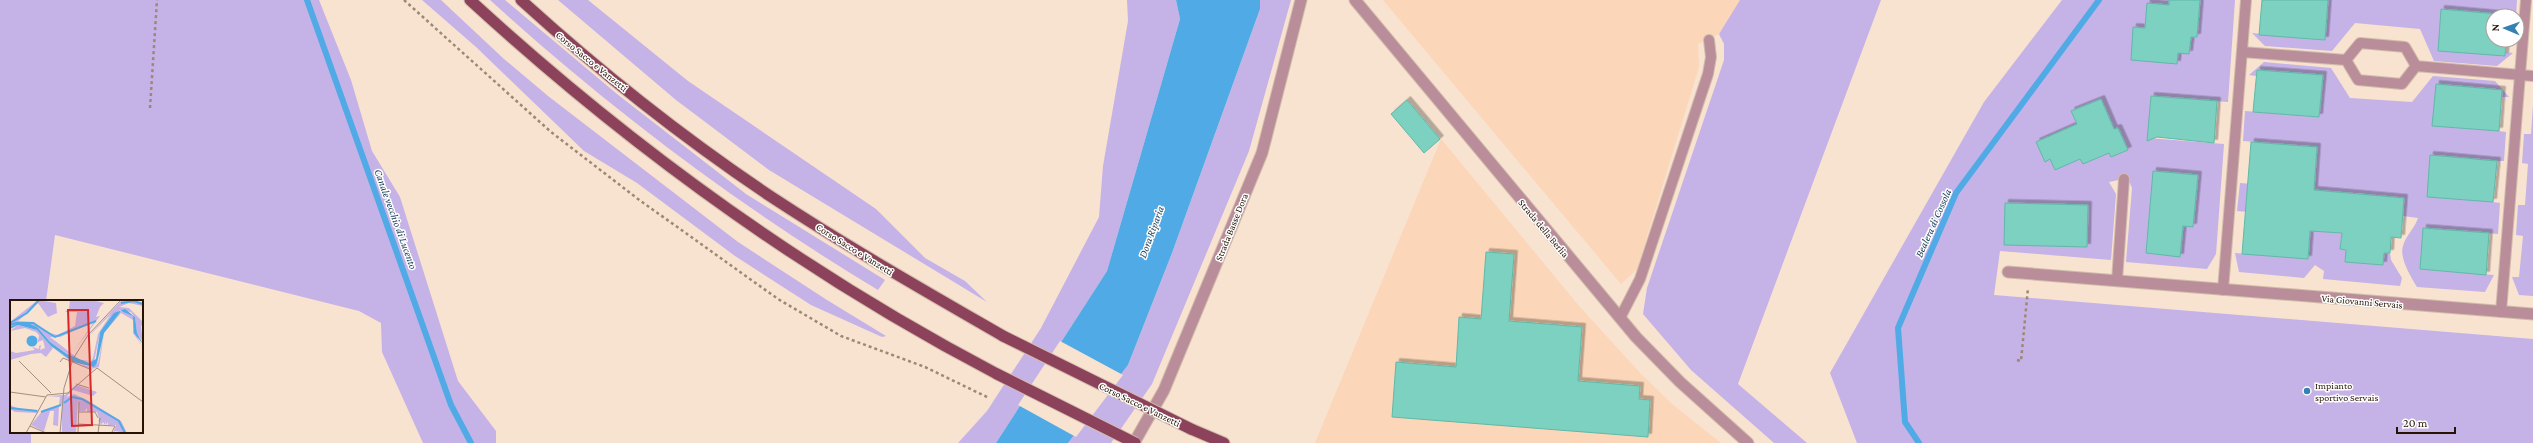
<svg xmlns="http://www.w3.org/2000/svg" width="2533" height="443" font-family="'Crimson Pro',serif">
<defs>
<filter id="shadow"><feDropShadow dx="3.5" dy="-3.5" stdDeviation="0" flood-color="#0004"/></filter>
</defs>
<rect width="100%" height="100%" fill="#f8e2d0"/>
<path fill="#fbd6b8" d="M1383 0H1740L1719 34 1698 44 1699 67 1637 269 1621 284Z
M1441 139 1579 306 1640 373 1672 404 1721 443H1315Z"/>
<path fill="#c5b2e7" d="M0 0H319L351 80 372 151 400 197 458 381 496 431V443H423L382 352 381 323 359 311 55 235 46 301H11V432H31V443H0Z
M422 0H441L504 59 548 96 738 242 827 300 886 336 882 337 811 305 735 256 637 183 584 151 476 47Z
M490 0H505L617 94 746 194 885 280 878 290C740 207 610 109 490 0Z
M558 0H588L688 81 876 209 925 258 965 281 987 302 769 170 676 100Z
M1127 0H1176L1180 19 1107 271 996 443H958L987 411 1041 328 1099 217 1103 166 1128 21Z
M1260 0H1291L1249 151 1152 384 1111 443H1068L1128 365 1172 253 1260 9Z
M1740 0H1881L1738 384 1807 443H1774L1691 370 1643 314 1647 288 1724 60V44L1719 34Z
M2062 0H2235L2228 102 2151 96 2148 138 2224 144 2216 254 2207 269 2126 262 2132 188 2128 178 2109 182 2116 194 2111 260 2000 251 1994 295 2533 339V443H1857L1830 373 1984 102Z
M2328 0H2517L2516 16H2493V40L2505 52 2513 53 2497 66 2434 61 2420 29 2355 23 2332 51 2265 46 2252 33 2325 40Z
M2264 62 2331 68 2350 98 2412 102 2433 76 2495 81 2509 97H2501L2499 131 2506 132 2504 161H2497L2493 202 2500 203 2498 234 2424 228 2420 269 2494 275 2485 292 2417 287C2411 277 2399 258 2403 246 2406 235 2415 228 2418 218L2403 216 2404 198 2372 196 2365 209 2366 194 2335 192 2333 218H2335L2334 233H2342L2340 249 2346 250 2345 262 2383 265 2384 253H2390L2391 260 2402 278 2400 286 2323 279 2324 271 2315 265 2304 278 2239 272 2235 253 2308 259 2311 217 2237 211 2240 183 2314 189 2317 147 2243 141 2245 111 2319 117 2323 75 2257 70 2256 76 2249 75Z
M2533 105V296L2519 295 2512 277H2519L2523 236 2516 235 2518 205H2525L2528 164 2522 163 2524 134H2531Z"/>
<path fill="#50aae5" d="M1176 0H1260V9L1172 253 1128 365 1068 443H996L1107 271 1180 19Z"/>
<path fill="#f8e2d0" d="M1060 341 1123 375 1076 437 1018 405Z"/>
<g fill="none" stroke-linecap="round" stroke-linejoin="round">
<path stroke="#50aae5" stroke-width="6" d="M307 0 451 405 471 443
M1919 443 1905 422 1898 328 1956 193 2099 0"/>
</g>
<path fill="#7bd1c0" stroke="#62b8a8" filter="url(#shadow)" d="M2169 0H2200L2197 37H2191L2189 54 2178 53 2177 64 2131 60 2133 27 2145 28 2147 3 2169 5Z
M2262 0H2328L2325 40 2259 35Z
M2441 9 2508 15 2493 16V40H2506L2505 56 2438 51Z
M2257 70 2323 75 2319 117 2253 112Z
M2436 84 2502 90 2499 131 2432 126Z
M2151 96 2217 101 2214 143 2157 137 2147 141Z
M2101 99 2114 129 2118 128 2128 150 2111 157 2109 153 2083 164 2080 159 2055 170 2050 159 2045 162 2036 142 2077 124 2071 111Z
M1407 100 1440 139 1424 153 1391 114Z
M2251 142 2317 147 2314 190 2404 198 2401 238 2391 237 2390 253H2384L2383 265 2345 262 2346 250 2340 249 2342 233 2310 231 2308 259 2242 254Z
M2430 155 2497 161 2493 202 2427 197Z
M2153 171 2198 175 2193 227 2183 226 2180 257 2146 253Z
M2005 203 2088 205 2087 247 2004 245Z
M2423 228 2489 233 2486 275 2420 269Z
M1486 252 1514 254 1509 321 1582 327 1578 381 1640 386 1639 399 1650 400 1648 437 1392 417 1396 362 1456 367 1459 317 1481 319Z"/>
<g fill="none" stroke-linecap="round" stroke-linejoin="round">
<g stroke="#d2bdab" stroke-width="12">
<path id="service" d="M2360 43 2405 47 2416 66 2402 84 2358 80 2346 60Z
M2242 52 2346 60
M2416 66 2533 76
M2117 281 2124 179
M2223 290 2246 0
M2501 312 2526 0
M1620 318 1640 279 1708 74 1711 57 1709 40"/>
</g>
<g stroke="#d2bdab" stroke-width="13">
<path id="minor" d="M1355 0 1636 337 1680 382 1748 443
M2008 272 2533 314
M1134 443 1164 390 1262 153 1301 0"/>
</g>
<g stroke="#d2bdab" stroke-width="13">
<path id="primary" d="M470 0C629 146 806 274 997 374
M521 0C599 71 682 137 770 196 846 246 925 291 1003 336
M1191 429 1224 443"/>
</g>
<path stroke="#9d8877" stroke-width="2.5" stroke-dasharray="3 3" stroke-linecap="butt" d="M404 0 551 132 638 199 778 299 841 336 925 367 987 397
M150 108 157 0
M2017 360 2021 361 2028 288"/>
<use href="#service" stroke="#b98e9a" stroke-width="10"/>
<use href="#minor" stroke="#b98e9a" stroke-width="11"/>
<use href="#primary" stroke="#8c425b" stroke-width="11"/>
<g stroke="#d2bdab" stroke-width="13" stroke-linecap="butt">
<path id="primary-bridge" d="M1003 336 1191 429
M997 374 1135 443"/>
</g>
<use href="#primary-bridge" stroke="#8c425b" stroke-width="11"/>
</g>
<circle fill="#3482b4" stroke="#fff" stroke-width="1.5" cx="2307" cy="391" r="4"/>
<g text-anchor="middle" stroke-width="3" stroke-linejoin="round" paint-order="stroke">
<g font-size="10" fill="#261302" stroke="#fff">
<text transform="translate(592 61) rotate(39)" y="4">Corso Sacco e Vanzetti</text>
<text transform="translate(1231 227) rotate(-68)" y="4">Strada Basse Dora</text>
<text transform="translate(1544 228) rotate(50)" y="4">Strada della Berlia</text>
<text transform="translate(855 249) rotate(32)" y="4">Corso Sacco e Vanzetti</text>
<text transform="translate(2362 301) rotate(5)" y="4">Via Giovanni Servais</text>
<text transform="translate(1140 404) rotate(26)" y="4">Corso Sacco e Vanzetti</text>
</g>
<g font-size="10" fill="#261302" stroke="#fff" text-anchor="start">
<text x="2315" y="389">Impianto<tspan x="2315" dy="12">sportivo Servais</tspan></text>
</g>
<g font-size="11" font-style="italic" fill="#20455e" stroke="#fff">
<text transform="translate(396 219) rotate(70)" y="4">Canale vecchio di Lucento</text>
<text transform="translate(1933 223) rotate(-66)" y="4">Bealera di Cossola</text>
<text transform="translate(1151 232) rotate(-70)" y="4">Dora Riparia</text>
</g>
</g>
<g transform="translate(10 300)">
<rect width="133" height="133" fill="#f8e2d0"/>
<path d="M28 0 46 3 47 13 38 17 28 3 8 21 24 22 39 33 48 35 65 26 67 12H55L59 9 60 0H82L94 3 90 7 86 17 90 16 64 51 84 22 50 37H40L70 60 81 61 83 58 88 34 101 14 73 42 112 0 133 3V6L119 3 109 7 119 8 133 22 131 27 133 42 127 33 125 17 121 12 110 10 90 32 84 62 68 61 40 42 27 27 9 23 0 27V22ZM113 11 123 16 128 39 133 47 123 33V20L111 13 94 33 89 67 81 69 59 60 43 48 36 57 31 53 21 54 0 60V51L6 53 25 50 22 47 29 49V46L31 45 30 50 35 48 33 40 28 42 29 35 26 32 15 28 0 31 8 25 27 30 43 48 63 62 80 67 88 63 94 33 106 14ZM66 85 87 92 83 96 63 90 56 97 64 94 77 100 111 121 117 133 105 131 103 133 106 125H98V122L96 125 95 121V125L93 122 91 125 87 112H77V108L75 111H69L68 101 66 133H52V105L49 106 48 126 43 125 44 111H40L34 131 37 133 21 125 33 110 49 105 50 97 38 96 55 95ZM0 105 9 109 28 110V113L5 112 0 109Z" fill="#c5b2e7"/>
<path d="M115 9 125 17 127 33 133 44 124 33 123 16 111 11 94 33 87 63 84 67 63 62 41 46 27 30 8 25 0 29V27L8 23 20 24 27 27 40 42 57 54 79 63 86 59 90 32 104 13ZM16.5 41a5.5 5.5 0 1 1 11 0a5.5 5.5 0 1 1-11 0Z" fill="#50aae5"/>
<path fill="none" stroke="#50aae5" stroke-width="2" d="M111 3 124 1 133 4M0 23 17 13 29 0M0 25 6 23H23L45 37 86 21M54 103 62 97 72 99 109 121 115 133M0 108 27 111M31 112 51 105"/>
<path fill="none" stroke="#a48f7e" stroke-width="1" d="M9 61 41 93M50 62 53 58 82 70M66 84 79 88M0 92 36 97M68 112H85L88 118M68 124 105 126 102 132M20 126 36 133M16 133 37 95 58 93 87 68 133 102M50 133 54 88 63 59 78 35 111 0M68 133 69 102M88 133 90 118 89 121"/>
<path fill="#d62828" fill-opacity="0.15" stroke="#d62828" stroke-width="2" d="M58 10H78L82 125 62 126Z"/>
<rect width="133" height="133" fill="none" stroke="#261302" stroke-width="2"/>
</g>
<g transform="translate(2505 28) rotate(272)"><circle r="19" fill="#ffffff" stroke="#a8a19a"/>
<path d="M0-3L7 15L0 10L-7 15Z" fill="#3482b4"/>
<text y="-6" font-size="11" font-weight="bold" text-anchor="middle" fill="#261302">N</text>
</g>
<path d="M2397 427v6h58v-6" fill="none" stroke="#261302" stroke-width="2"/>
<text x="2403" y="427" font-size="12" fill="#261302" stroke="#ffffff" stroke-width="3" paint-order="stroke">20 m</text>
</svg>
